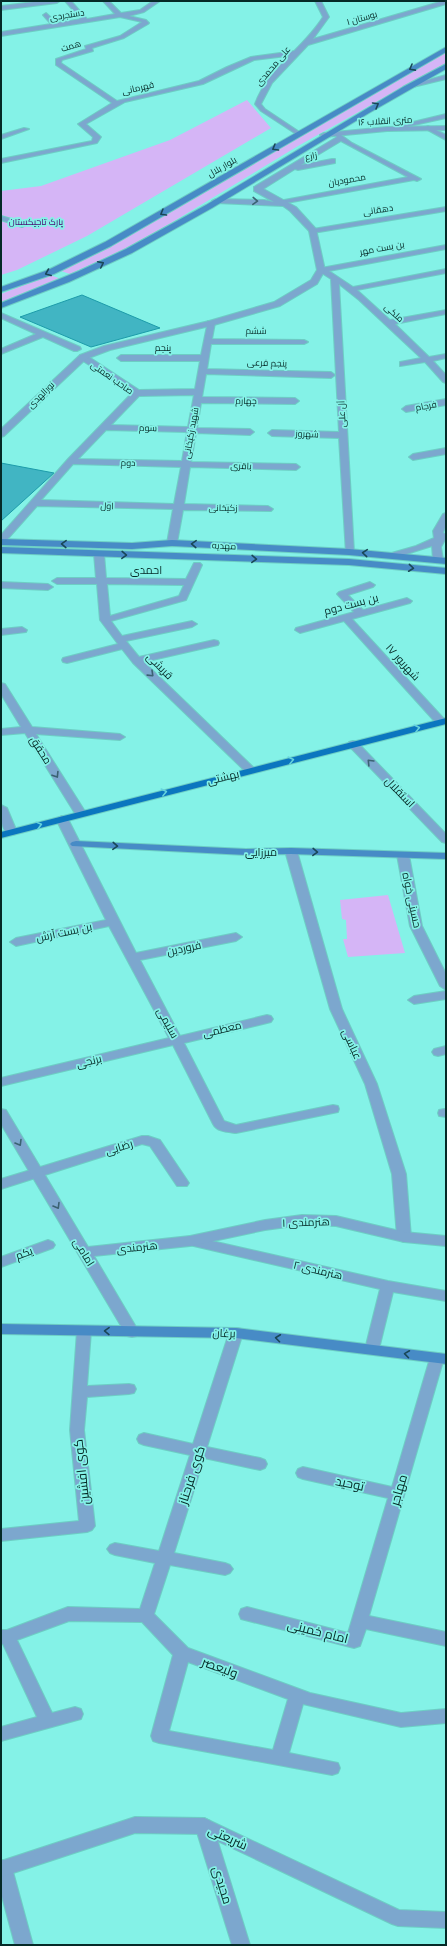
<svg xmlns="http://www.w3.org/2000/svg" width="447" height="1946" font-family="Lato,Cairo,sans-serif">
<rect width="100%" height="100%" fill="#84f2e7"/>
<path fill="#d5b5f6" d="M446 52V63L298 146 171 223 123 250 70 274 58 270 113 245Z
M247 100 271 128 87 236 17 270 1 275V191L41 186 170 140Z
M50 275 61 279 1 302V294Z
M388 895 405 953 348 957 343 939H347L346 920 342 919 340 900Z"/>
<path fill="#41b5c3" stroke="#1c9caa" d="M82 295 160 328 91 347 20 317Z
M1 463 54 473 1 521Z"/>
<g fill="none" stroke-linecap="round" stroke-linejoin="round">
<g stroke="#6dcec4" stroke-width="2">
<path id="minor" d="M42 1H60L57 3 1 10V6Z
M65 1H71L87 19 115 14 103 1H109L121 13 140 10 153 1H160L144 12 129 16 146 20 149 23 148 24 124 38 92 48 93 51 62 60 61 63 117 101 199 81 227 67 251 57 295 51 298 53 295 55 254 60 203 84 125 102 86 124 101 137 97 143 1 163V159L92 141 93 137 78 124 112 103 56 65V59L86 49 85 46 120 36 142 22 120 17 1 36V32L51 24 43 15 46 13 57 23 81 19Z
M446 114V118L387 131 384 129Z
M428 126 446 135V140L426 129V127Z
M24 128 29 129 1 139V135Z
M337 132 352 143 421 179 417 181 414 180 281 204V200H284L408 177 341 141 301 165 332 159H335V163L298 170 295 169 260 191H254V187L337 137 333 134Z
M446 207V211L313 233 309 231 313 229Z
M1 216 25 223 26 225 22 227 1 220Z
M446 245V249L329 271 353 287 446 269V273L357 290 390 320 446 310V314L395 324 429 357 446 354V358L433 361 446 375V383L443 382 425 362 400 366V362L421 358 359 300 339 284 354 552 352 554H346L339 438 272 436 268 433 272 430 339 432 331 279 317 270 321 268Z
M1 313 80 347 81 349 77 351H74L43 337 1 354V349L36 334 1 318Z
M208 321H214L215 323 212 339 304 340 308 342 304 344H211L207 369 331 372 335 375 331 378 206 374 202 397 295 398 299 401 295 404 201 403 197 428 250 429 254 432 250 435 196 433 191 462 296 464 300 467 296 470 190 467 184 504 268 506 273 509 271 511 183 510 177 543 172 546 167 543 173 509 37 506 4 543 1 544V535L68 459 132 393 80 359V355H86L139 390 195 389 200 361H121L117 358 121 355H201ZM194 395 188 427 111 425 139 396ZM106 430 187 432 182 461 78 459ZM73 464 181 467 174 504 41 500Z
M446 399V405L406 412 402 409 406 406Z
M446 448V454L413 460 409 457 413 454Z
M99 551 104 554 106 578 186 579 194 563H200L202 565 186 600 111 621 122 636 192 621 197 624 192 627 126 641 139 657 214 640 218 641 219 643 218 645 144 662 254 768 255 770 254 772H246L133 663 122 649 67 663 63 662 62 660 63 658 118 644 100 620 97 584H57L52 581 57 578H96L94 554ZM107 584 184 585 179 596 110 616Z
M1 582 48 584 53 587 48 590 1 588Z
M370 582 375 585 373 587 348 595 363 610 407 598 412 601 410 603 352 619 445 720V724H437L344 621 300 633 295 630 296 628 354 612 337 594 339 592Z
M22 627 27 630 26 632 1 635V629Z
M1 683 5 684 32 727 120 734 125 737 120 740 36 734 86 813 84 815H76L25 733 1 735V729L21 727 1 694Z
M353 741 357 742 446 834V843L442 842 349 746 348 744 349 742Z
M1 805 7 808 17 832 15 834 11 835C0 832 1 814 1 805Z
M62 816 68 819 136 953 236 933 242 937 236 941 140 960 180 1036 267 1015 271 1016 273 1019 271 1022 267 1023 184 1043 224 1121 236 1125 333 1105 338 1106 339 1109 338 1112 236 1133C228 1132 217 1132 213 1124L173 1045 1 1086V1078L169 1038 109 926 16 946 10 942 16 938 106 920 56 819Z
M291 848 297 851 342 1009 377 1084 406 1174 411 1237 409 1240 404 1242 399 1240 397 1237 392 1174 365 1084 330 1009 285 851Z
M446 991V999L414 1004 408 1000 414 996Z
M446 1046V1054L438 1056 434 1055 432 1052 434 1049Z
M444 1109H446V1117L439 1116 438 1113 439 1110Z
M142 1136H148L160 1140 189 1183 187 1186H177L150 1146 142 1144 1 1189V1179Z
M190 1236 388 1281 446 1291V1301L393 1292 379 1349 377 1353 372 1354 367 1353 365 1349 380 1289 185 1244 183 1241 185 1238Z
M48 1240 53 1242 55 1245 53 1248 1 1267V1257Z
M84 1326 89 1327 91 1331 87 1386 129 1384 134 1385 136 1389 134 1393 129 1394 87 1397 84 1430 95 1526 92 1530 87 1532 1 1541V1529L79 1521 70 1430 77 1331 79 1327Z
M236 1328 241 1329 243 1333 207 1447 260 1458 265 1460 267 1464 265 1468 260 1470 204 1458 174 1553 225 1563 230 1565 233 1569 230 1573 225 1575 170 1565 154 1614 188 1648 310 1693 401 1713 446 1709V1723L401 1727 303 1704 289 1753 338 1763 340 1768 338 1773 332 1775 159 1743 153 1741 151 1736 173 1655 142 1622 69 1621 17 1640 52 1713 75 1707 81 1709 83 1714 81 1719 1 1741V1727L37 1717 3 1644H1V1630H7L68 1607 140 1609 155 1563 115 1555 110 1553 107 1549 110 1545 115 1543 159 1551 190 1455 144 1445 139 1443 137 1439 139 1435 144 1433 193 1444 229 1333 231 1329ZM188 1662 288 1699 273 1750 169 1731Z
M437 1353 442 1354 444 1358 369 1616 446 1632V1646L366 1629 360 1646 354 1648 241 1619 239 1614 241 1609 247 1607 348 1633 388 1498 303 1479 298 1477 296 1473 298 1469 303 1467 392 1487 430 1358 432 1354Z
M204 1818 210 1821 213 1826 250 1945H232L195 1826 198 1821Z
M3 1860 9 1862 12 1868 33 1945H15L1 1893V1861Z"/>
</g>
<g stroke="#6dcec4" stroke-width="2">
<path id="tertiary" d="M315 1H321L329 17 313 39 443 1H446V4L308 45 272 83 261 104 265 109 301 133 303 134 299 136 261 111 255 104C268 68 303 49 323 17Z
M446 75V79L409 88 406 86Z
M446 126V130L387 131 324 137 320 135 324 133 387 127Z
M254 187H260L296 207 316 229 325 270 317 284 280 306 214 325 110 350 86 359 4 436 1 437V429L80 355 104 346 209 321 274 302 311 280 317 270 309 231 290 211 283 206 216 203 212 201 216 199 264 200 274 202 254 191Z
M446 513V525L443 533 446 534V538L441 547 443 560 441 562 438 563 433 560 432 546 394 558H388L386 556 388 554 416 546 434 538 433 531 443 514Z
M403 852 409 855 422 926 446 974V990L440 986 410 926 397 855Z
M1 1109 6 1110 88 1247 190 1236 265 1220 302 1215 336 1216 404 1232 446 1236V1246L404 1242 336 1226 302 1225 265 1230 190 1246 94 1256 139 1332 137 1336 132 1337 127 1336 1 1124Z
M135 1817 204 1818 399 1910 446 1912V1928L398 1926 392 1924 203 1834 135 1833 1 1877V1861Z"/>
</g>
<g stroke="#6dcec4" stroke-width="2">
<path id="secondary" d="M446 47V52L111 246 54 274 1 292V287L48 270 105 242Z
M446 64V69L369 113 212 208 132 253 69 282 1 308V303L79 271 126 249 206 205 403 87Z
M1 539 132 543 172 540 349 549 446 558V564L349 555 172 546 132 549 1 545Z
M1 547 349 559 446 568V574L349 565 1 553Z
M76 841 246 849 291 848 446 853V859L291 854 246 855 72 846 70 844 72 842Z
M1 1324 236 1328 446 1354V1364L236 1338 1 1334Z"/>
</g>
<g stroke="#6dcec4" stroke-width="2">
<path id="primary" d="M446 718V724L1 838V832Z"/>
</g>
<use href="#minor" fill="#7ca7ce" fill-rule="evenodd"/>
<use href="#tertiary" fill="#7ca7ce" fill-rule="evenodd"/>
<use href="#secondary" fill="#478bc6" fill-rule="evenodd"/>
<use href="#primary" fill="#0b76bf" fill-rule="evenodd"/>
</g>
<defs><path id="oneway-chevron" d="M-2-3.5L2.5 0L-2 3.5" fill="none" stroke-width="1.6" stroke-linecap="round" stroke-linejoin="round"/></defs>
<g stroke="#194757">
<use href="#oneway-chevron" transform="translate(412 68) rotate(151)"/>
<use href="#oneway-chevron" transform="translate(376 105) rotate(-30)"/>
<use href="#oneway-chevron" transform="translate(275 148) rotate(150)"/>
<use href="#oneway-chevron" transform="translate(163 213) rotate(150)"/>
<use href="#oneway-chevron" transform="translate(101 264) rotate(-26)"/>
<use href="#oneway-chevron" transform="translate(48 273) rotate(158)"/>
<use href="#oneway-chevron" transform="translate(64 544) rotate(-178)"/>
<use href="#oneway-chevron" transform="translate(194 544) rotate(-177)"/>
<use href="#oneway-chevron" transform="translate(365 553) rotate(-175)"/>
<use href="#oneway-chevron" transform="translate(124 555) rotate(2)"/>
<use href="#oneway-chevron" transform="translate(254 559) rotate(2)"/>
<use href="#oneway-chevron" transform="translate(411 568) rotate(6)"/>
<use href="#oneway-chevron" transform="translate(115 846) rotate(3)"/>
<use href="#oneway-chevron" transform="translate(315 852) rotate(2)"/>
<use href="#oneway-chevron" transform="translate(107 1331) rotate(-179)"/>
<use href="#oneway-chevron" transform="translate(278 1338) rotate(-173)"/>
<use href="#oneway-chevron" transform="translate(407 1354) rotate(-172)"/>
</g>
<g stroke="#3b6272">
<use href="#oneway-chevron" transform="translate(255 201) rotate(3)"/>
<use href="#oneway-chevron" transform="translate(151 674) rotate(44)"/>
<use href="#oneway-chevron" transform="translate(370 762) rotate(-134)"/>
<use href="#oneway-chevron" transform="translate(56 775) rotate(58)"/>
<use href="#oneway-chevron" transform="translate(19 1143) rotate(59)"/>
<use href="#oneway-chevron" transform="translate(57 1206) rotate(59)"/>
</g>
<g stroke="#66d3dd">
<use href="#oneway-chevron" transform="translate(417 728) rotate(-14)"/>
<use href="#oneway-chevron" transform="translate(291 760) rotate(-14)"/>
<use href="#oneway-chevron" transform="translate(164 792) rotate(-14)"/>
<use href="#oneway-chevron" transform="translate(39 825) rotate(-15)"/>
</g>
<g text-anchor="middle" stroke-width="3.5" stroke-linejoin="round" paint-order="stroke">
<g font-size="9" fill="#052a27" stroke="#84f2e7">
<text transform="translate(67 15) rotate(-9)" y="3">دستجردی</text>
<text transform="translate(362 18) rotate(-16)" y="3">بوستان ۱</text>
<text transform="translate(71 46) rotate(-16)" y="3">همت</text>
<text transform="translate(273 66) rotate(-50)" y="3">علی محمدی</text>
<text transform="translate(138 88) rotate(-13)" y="3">قهرمانی</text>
<text transform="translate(385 121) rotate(-3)" y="3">۱۶ متری انقلاب</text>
<text transform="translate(311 156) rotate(-11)" y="3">زارع</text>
<text transform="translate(222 167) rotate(-30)" y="3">بلوار بلال</text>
<text transform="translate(347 180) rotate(-10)" y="3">محمودیان</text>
<text transform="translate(378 210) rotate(-9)" y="3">دهقانی</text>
<text transform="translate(382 248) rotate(-10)" y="3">بن بست مهر</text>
<text transform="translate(394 313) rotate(42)" y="3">ملکی</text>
<text transform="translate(256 331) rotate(1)" y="3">ششم</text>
<text x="163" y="351">پنجم</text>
<text transform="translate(267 363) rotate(2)" y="3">پنجم فرعی</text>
<text transform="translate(112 378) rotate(35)" y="3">صاحب نعمتی</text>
<text transform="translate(41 395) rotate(-45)" y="3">نورالهدی</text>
<text transform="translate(246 401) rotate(1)" y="3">چهارم</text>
<text transform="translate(426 406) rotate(-10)" y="3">فرجام</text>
<text transform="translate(342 414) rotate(-92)" y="3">آل علی</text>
<text transform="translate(148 428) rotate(2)" y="3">سوم</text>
<text transform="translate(191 433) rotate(-80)" y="3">شهید زکیخانی</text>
<text transform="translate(307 434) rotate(2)" y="3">شهروز</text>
<text transform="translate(128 463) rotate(1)" y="3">دوم</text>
<text transform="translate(241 466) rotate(2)" y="3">باقری</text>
<text transform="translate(107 506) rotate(2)" y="3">اول</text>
<text transform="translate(223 508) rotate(1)" y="3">زکیخانی</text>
<text transform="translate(224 546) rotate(3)" y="3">مهدیه</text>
</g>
<g font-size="9" fill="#4a0a71" stroke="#84f2e7">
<text x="36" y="225">پارک تاجیکستان</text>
</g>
<g font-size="11" fill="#052a27" stroke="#84f2e7">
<text x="146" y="574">احمدی</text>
<text transform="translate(351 604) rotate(-15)" y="4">بن بست دوم</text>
<text transform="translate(403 662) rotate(48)" y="4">۱۷ شهریور</text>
<text transform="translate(160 666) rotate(45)" y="4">قریشی</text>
<text transform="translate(41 750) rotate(58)" y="4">محقق</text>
<text transform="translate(223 777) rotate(-14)" y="4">بهشتی</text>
<text transform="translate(400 792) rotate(46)" y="4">استقلال</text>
<text x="261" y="856">میرزایی</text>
<text transform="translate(412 900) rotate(78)" y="4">حسینی خواه</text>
<text transform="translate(64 932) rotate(-12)" y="4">بن بست آرش</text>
<text transform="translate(184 948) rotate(-12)" y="4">فروردین</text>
<text transform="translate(168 1023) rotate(61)" y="4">سلیمی</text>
<text transform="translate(222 1029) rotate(-13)" y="4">معظمی</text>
<text transform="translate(352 1044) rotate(65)" y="4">عباسی</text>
<text transform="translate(89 1061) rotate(-14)" y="4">برنجی</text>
<text transform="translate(119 1147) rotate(-17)" y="4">رضایی</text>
<text transform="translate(306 1222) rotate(-2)" y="4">هنرمندی ۱</text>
<text transform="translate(137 1247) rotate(-6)" y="4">هنرمندی</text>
<text transform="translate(84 1252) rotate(59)" y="4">امامی</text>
<text transform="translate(24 1253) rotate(-20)" y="4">یکم</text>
<text transform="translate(318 1270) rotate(13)" y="4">هنرمندی ۲</text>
<text transform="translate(224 1333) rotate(2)" y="4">برغان</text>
</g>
<g font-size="13" fill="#052a27" stroke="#84f2e7">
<text transform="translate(81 1472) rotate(-96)" y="5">کوی افشین</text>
<text transform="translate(191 1475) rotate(-72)" y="5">کوی فرحناز</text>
<text transform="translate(350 1483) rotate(12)" y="5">توحید</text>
<text transform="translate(398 1490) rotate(-74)" y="5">مهاجر</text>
<text transform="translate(318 1631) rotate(14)" y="5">امام خمینی</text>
<text transform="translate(220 1667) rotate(20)" y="5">ولیعصر</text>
<text transform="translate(228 1837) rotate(24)" y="5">شریعتی</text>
<text transform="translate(223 1885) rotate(73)" y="5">مجیدی</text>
</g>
</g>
<rect width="447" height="1946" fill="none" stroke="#052a27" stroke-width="4"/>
</svg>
